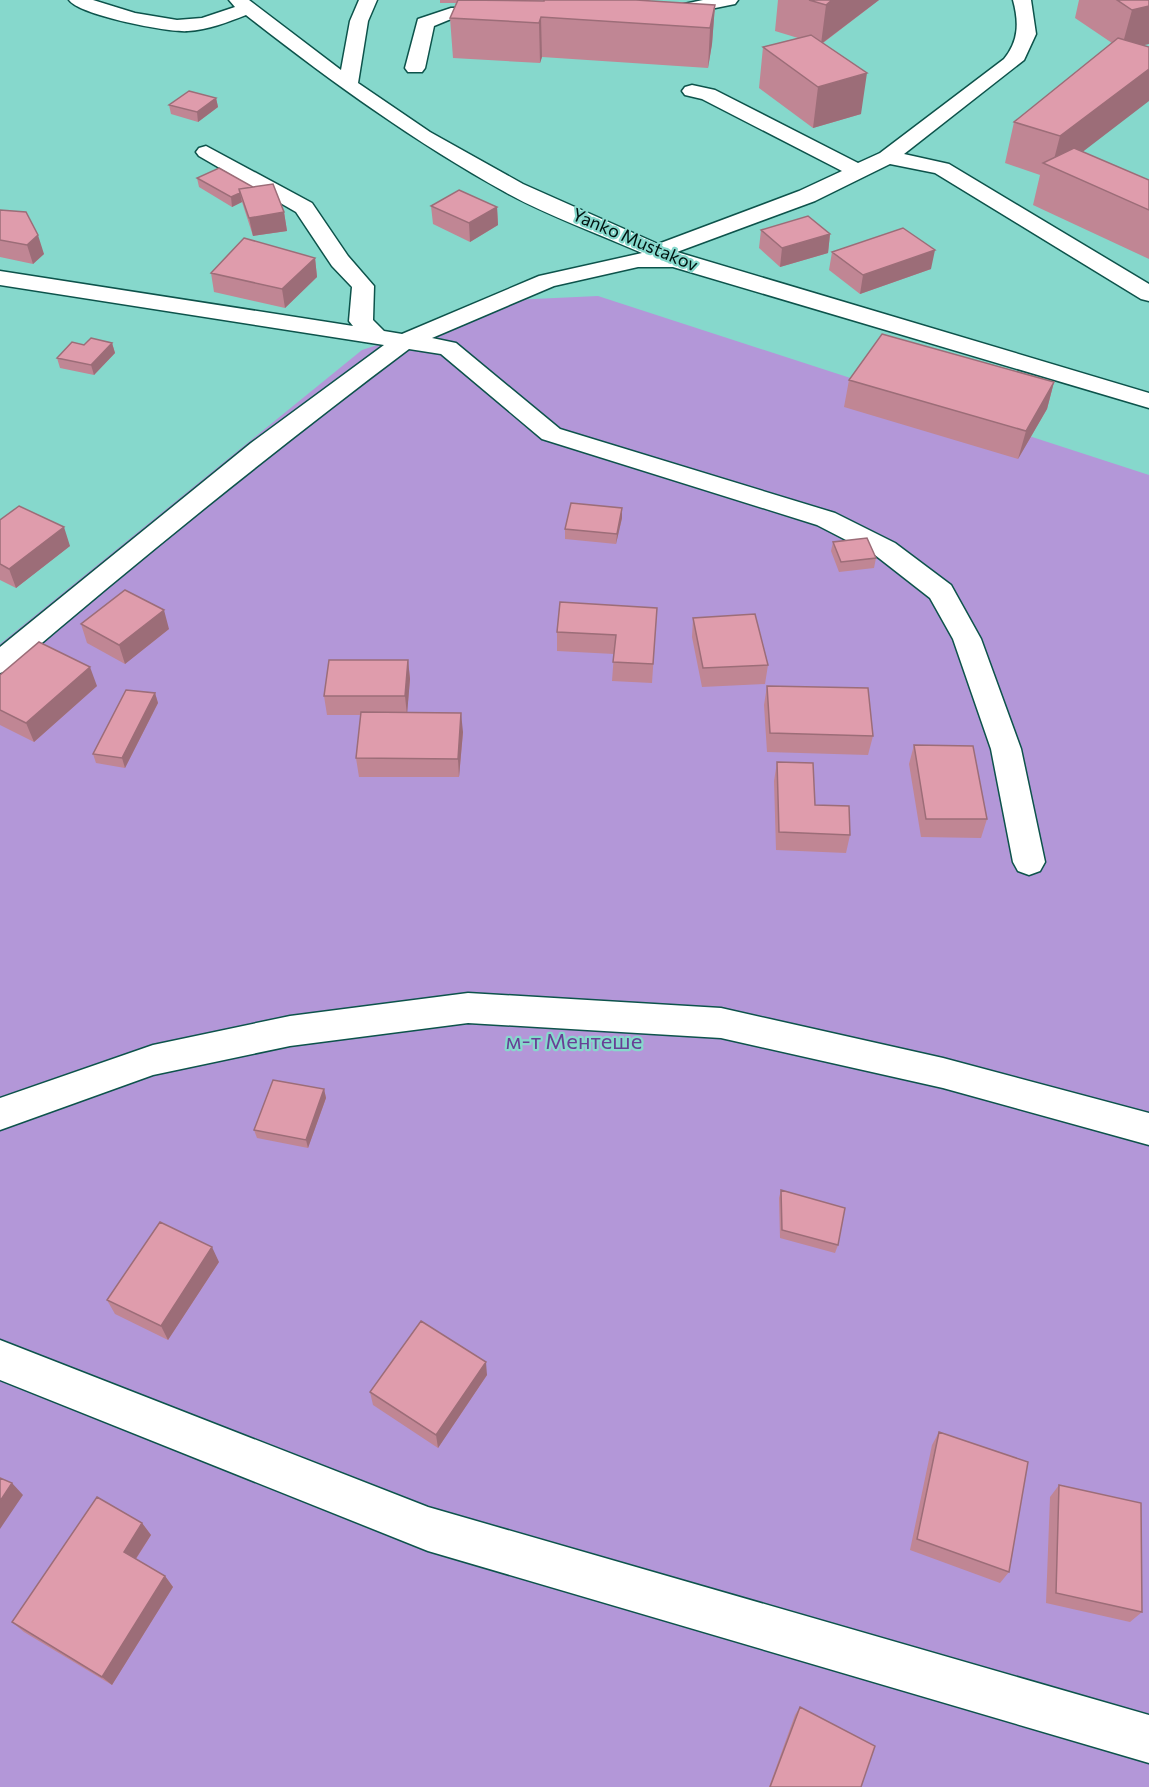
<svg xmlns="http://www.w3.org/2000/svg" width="1149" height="1787" font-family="Commissioner,sans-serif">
<rect width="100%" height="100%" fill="#86d8cc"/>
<path fill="#b397d8" d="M598 296 1149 475V1787H0V644L362 350 512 300Z"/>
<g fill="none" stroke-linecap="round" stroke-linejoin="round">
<g stroke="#0d534b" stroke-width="3">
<path id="minor" d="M69 0H93L135 13 177 20 202 18 235 7 229 0H249L341 70 350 21 359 0H377L368 21 358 83 430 132 523 184 658 244 799 191 842 171 702 99 685 95 682 91 685 87 692 85 715 90 858 163 880 153 1004 59C1019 41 1019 22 1013 0H1031L1036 34 1024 60 904 154 949 164 1149 284V301L1141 299 935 173 890 164 815 201 677 252 1149 393V408L673 267H638L554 286 432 338 456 343 560 429 835 513 895 543 951 585 981 639 1021 749 1045 862 1040 871 1029 875 1018 871 1013 862 991 749 953 639 930 598 875 555 817 525 542 439 441 354 409 349C272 452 140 559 10 670L0 673V647L251 443 384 345 0 285V271L353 326 349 321 352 287 332 266 296 212 199 156 196 152 199 148 206 146 312 203 348 256 374 286 373 320 384 331 402 334 539 276 642 253C597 233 548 216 505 192 413 141 329 80 246 15 228 22 208 30 188 31 169 33 79 15 69 0Z
M703 0H738L735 4 666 18 657 13 660 9Z
M498 7 504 8 507 12 504 16 451 19 434 26 425 68 422 72H408L405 68 418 19 451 8Z
M468 993 721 1008 943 1058 1149 1113V1145L943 1088 721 1038 468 1023 290 1046 153 1075 0 1130V1098L153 1045 290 1016Z
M0 1340 428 1507 1149 1715V1763L428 1551 0 1380Z"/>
</g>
<use href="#minor" fill="#fff" fill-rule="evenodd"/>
</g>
<path fill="#c08694" d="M440 0H530L715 5 712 44 708 68 542 57 540 63 453 58 450 18 457 3H440Z
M778 0H879L823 43 861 114 813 128 759 88 763 47 798 38 775 31Z
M1079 0H1149V44L1142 45 1083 152 1149 180V259L1033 205 1040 175 1005 163 1014 122 1112 43 1075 18Z
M216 98 218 107 198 122 171 114 169 105Z
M197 178 253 187 284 212 287 231 253 236 242 202 232 207 199 187Z
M431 206 497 207 498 225 470 242 433 224Z
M0 210 44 254 33 264 0 257Z
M761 230 830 234 828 253 780 267 759 248Z
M832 252 931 269 860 294 829 270Z
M315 258 317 277 285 308 214 292 211 273Z
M112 343 115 353 94 375 60 368 57 358 84 345Z
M849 380 1054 382 1047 409 1018 459 844 407Z
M622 518 616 544 565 539V529Z
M0 520 70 546 16 588 0 580Z
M833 542 876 558 874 568 839 572 831 551Z
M657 608 652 683 612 681 614 654 557 651V632Z
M693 618 768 665 765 684 702 687 692 637Z
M81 624 169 629 125 664 87 643Z
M408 660 410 679 407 713 463 732 459 777H359L356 758 361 715H327L324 696Z
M0 675 97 686 34 742 0 725Z
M767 686 873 736 868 755 767 752 764 705Z
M155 693 158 703 125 768 96 763 93 754Z
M914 745 987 819 981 838 921 837 909 764Z
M777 762 815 805 850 835 846 853 776 850 774 781Z
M324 1089 326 1098 308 1148 257 1138 254 1130Z
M781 1190 838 1245 835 1253 780 1238 779 1198Z
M219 1262 168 1340 115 1314 107 1300Z
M487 1375 438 1448 373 1405 370 1392Z
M939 1432 1009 1572 1000 1583 910 1550 932 1445Z
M1059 1485 1142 1612 1130 1622 1046 1603 1050 1497Z
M142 1523 151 1535 136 1559 165 1576 173 1587 112 1685 24 1632 12 1622Z
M800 1707 861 1787H769L795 1715Z"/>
<path fill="#9c6d78" d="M832 0H879L821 44 826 5Z
M715 5 712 44 708 68 710 28Z
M1149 6V44L1121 50 1132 10Z
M541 17 542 57 540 63 539 23Z
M1149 69V101L1059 170 1052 167 1060 136Z
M867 73 861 114 813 128 818 87Z
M216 98 218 107 198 122 197 112Z
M240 193 242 202 232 207 231 197Z
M497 207 498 225 470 242 469 223Z
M284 212 287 231 253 236 249 218Z
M830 234 828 253 780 267 782 248Z
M38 235 44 254 33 264 27 245Z
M935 250 931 269 860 294 863 275Z
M315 258 317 277 285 308 282 289Z
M112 343 115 353 94 375 91 365Z
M1054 382 1047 409 1018 459 1026 431Z
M622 508V518L616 544 617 534Z
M64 527 70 546 16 588 9 569Z
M164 610 169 629 125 664 119 645Z
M408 660 410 679 407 715 405 696Z
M90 667 97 686 34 742 26 723Z
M155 693 158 703 125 768 122 758Z
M461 713 463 732 459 777 458 759Z
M324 1089 326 1098 308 1148 306 1140Z
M212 1247 219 1262 168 1340 161 1326Z
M486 1362 487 1375 438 1448 436 1435Z
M12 1483 23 1495 0 1529V1501Z
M142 1523 151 1535 133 1563 124 1552Z
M165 1576 173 1587 112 1685 102 1677Z"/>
<path fill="#df9cac" stroke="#9c6d78" stroke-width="1.5" d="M458 0 544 1V0H636L715 5 710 28 541 17 539 23 450 18Z
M809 0H832L826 5Z
M1117 0H1149V6L1132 10Z
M811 35 867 73 818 87 763 47Z
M1118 38 1149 47V69L1060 136 1014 122Z
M189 91 216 98 197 112 169 105Z
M1074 148 1149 180V210L1043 163Z
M219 168 253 187 239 189 240 193 231 197 197 178Z
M273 184 284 212 249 218 239 189Z
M459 190 497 207 469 223 431 206Z
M0 210 26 212 38 235 27 245 0 240Z
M808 216 830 234 782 248 761 230Z
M903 228 935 250 863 275 832 252Z
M244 238 315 258 282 289 211 273Z
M882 334 1054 382 1026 431 849 380Z
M91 338 112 343 91 365 57 358 72 342 84 345Z
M571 503 622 508 617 534 565 529Z
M19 506 64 527 9 569 0 564V520Z
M867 538 876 558 841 562 833 542Z
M125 590 164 610 119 645 81 624Z
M560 602 657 608 653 664 613 662 616 635 557 632Z
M755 614 768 665 703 668 693 618Z
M39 642 90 667 26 723 0 710V675Z
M329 660H408L405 696H324Z
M767 686 868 688 873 736 770 733Z
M126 690 155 693 122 758 93 754Z
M361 712 461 713 458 759 356 758Z
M914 745 973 746 987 819H926Z
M777 762 813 763 815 805 849 806 850 835 779 832Z
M273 1080 324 1089 306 1140 254 1130Z
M781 1190 845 1208 838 1245 782 1230Z
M160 1222 212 1247 161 1326 107 1300Z
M421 1321 486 1362 436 1435 370 1392Z
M939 1432 1028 1462 1009 1572 917 1539Z
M0 1478 12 1483 0 1501Z
M1059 1485 1141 1503 1142 1612 1056 1593Z
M97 1497 142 1523 124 1552 165 1576 102 1677 12 1622Z
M800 1707 875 1746 861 1787H770Z"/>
<g text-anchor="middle" stroke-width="4.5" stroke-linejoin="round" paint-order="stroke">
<g font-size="18" fill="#001310" stroke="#86d8cc">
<text transform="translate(635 240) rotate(23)" y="6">Yanko Mustakov</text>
</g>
<g font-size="22" fill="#684095" stroke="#86d8cc">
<text x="574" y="1049">м-т Ментeше</text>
</g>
</g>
</svg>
